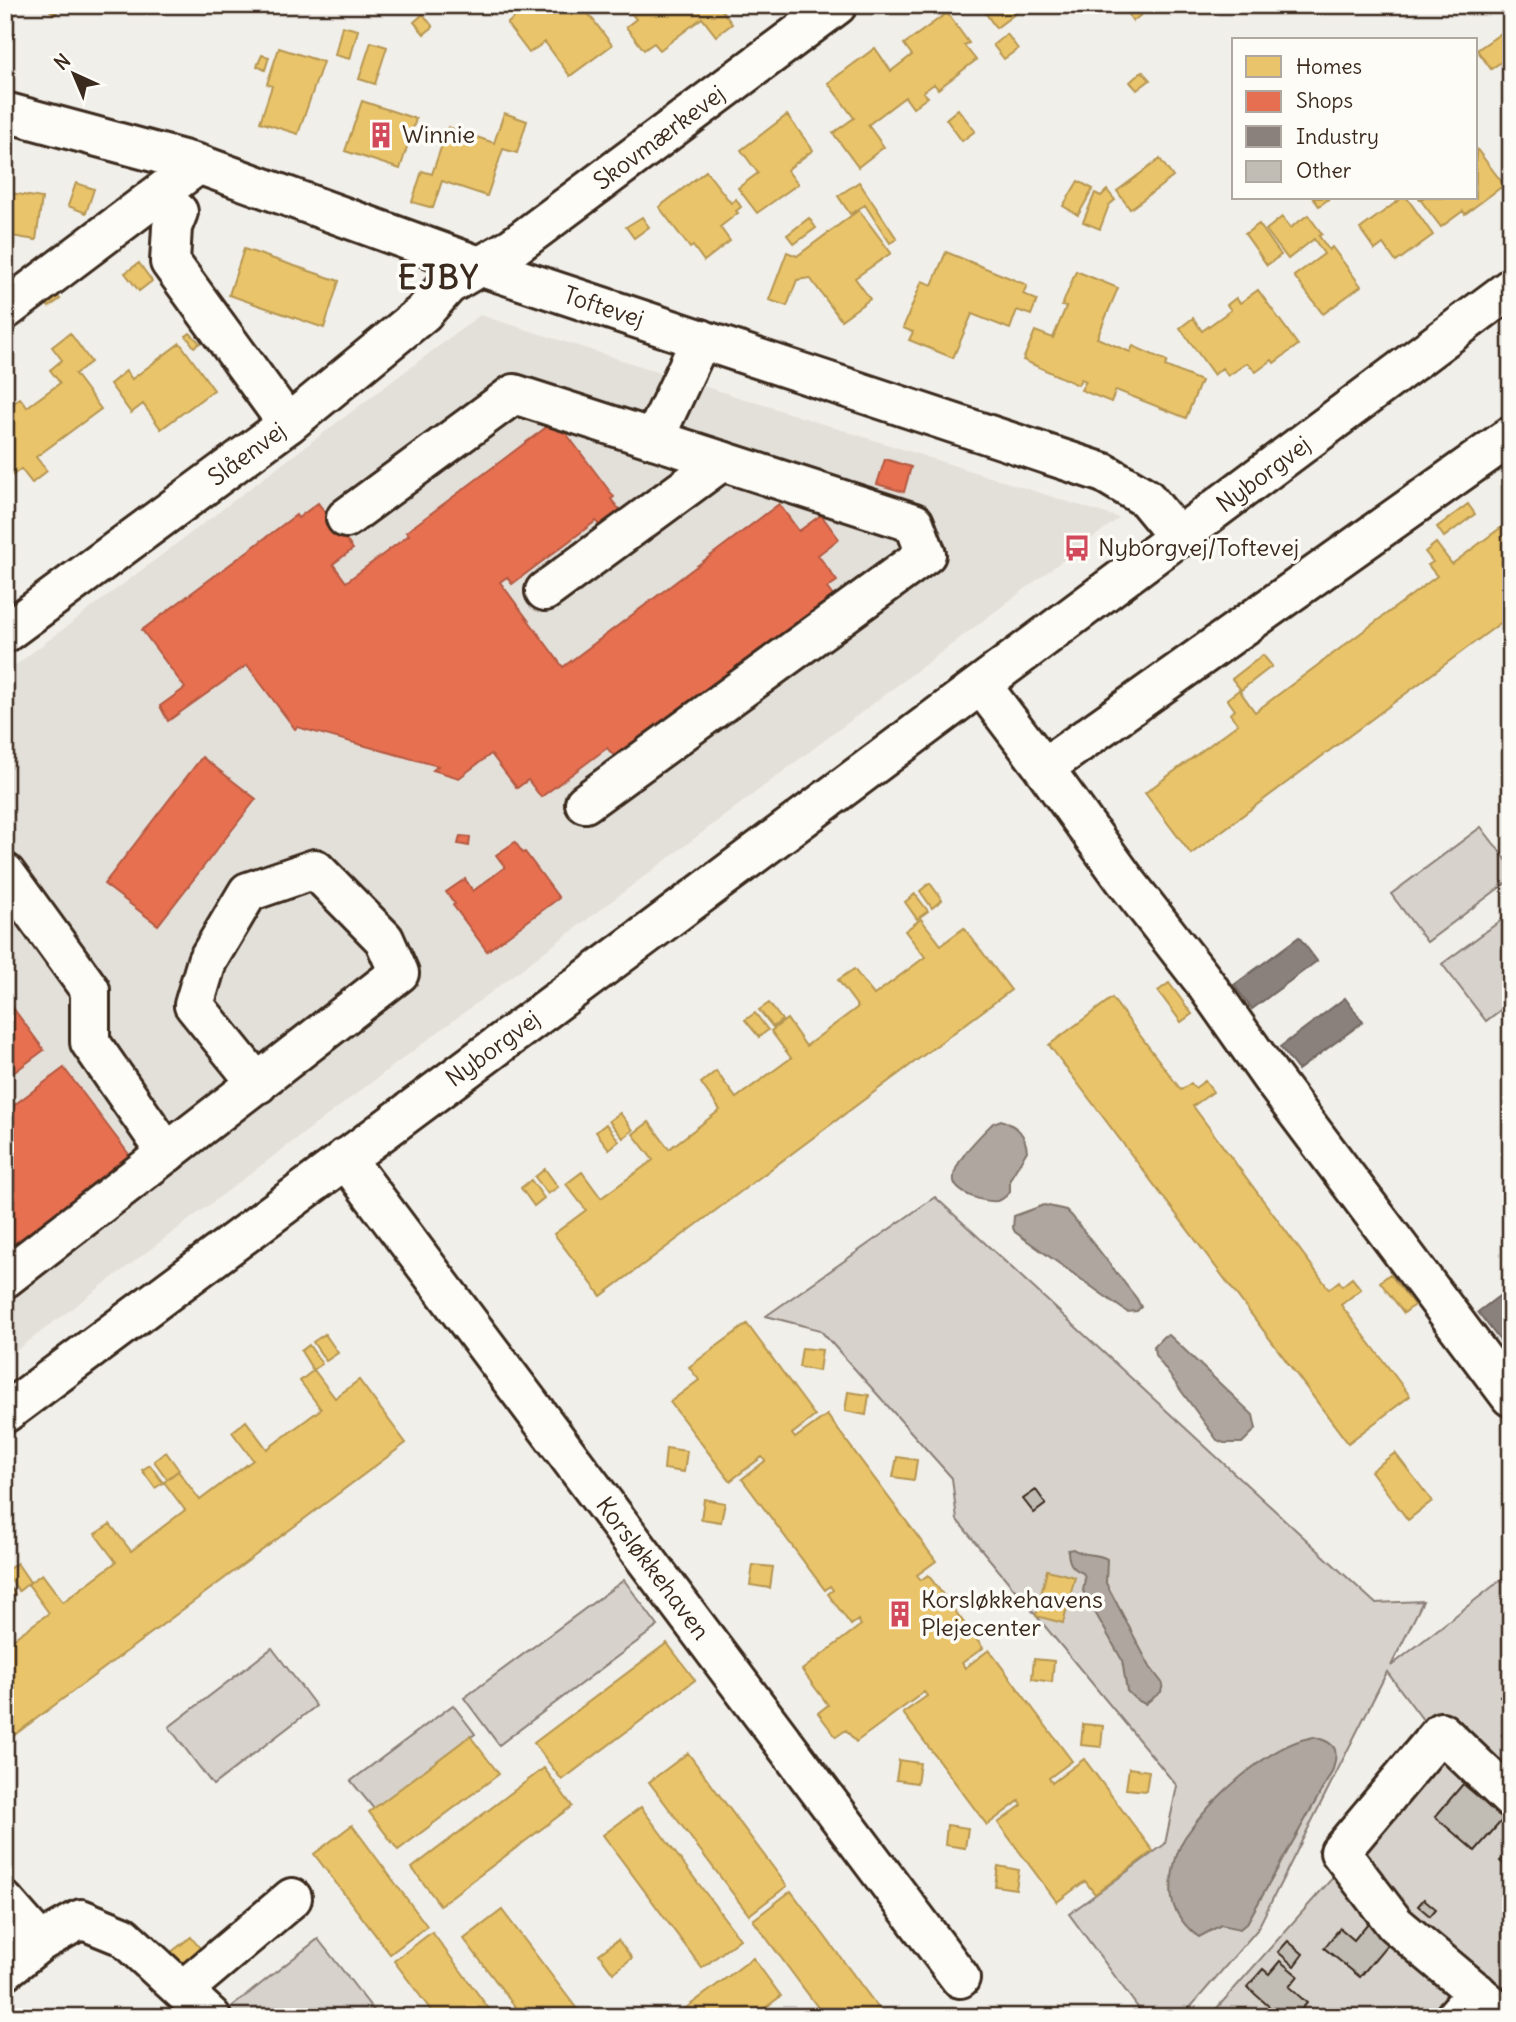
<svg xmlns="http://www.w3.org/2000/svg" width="1516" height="2022" font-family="Delius,sans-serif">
<rect width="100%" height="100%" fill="#f1efea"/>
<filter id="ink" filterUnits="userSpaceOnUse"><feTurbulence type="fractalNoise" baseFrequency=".0143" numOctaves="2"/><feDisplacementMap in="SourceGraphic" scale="14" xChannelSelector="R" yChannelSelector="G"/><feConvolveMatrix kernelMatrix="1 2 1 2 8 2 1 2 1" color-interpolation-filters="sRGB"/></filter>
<g filter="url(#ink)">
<path fill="#e3e0da" d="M480 315 1119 518 5 1359V673Z"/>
<path fill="#d7d2cc" stroke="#897e75" stroke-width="2" d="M1481 827 1511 866V879L1427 942 1391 894Z
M1511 913V1002L1486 1021 1442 964Z
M935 1197 1375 1603 1423 1601 1391 1666 1511 1572V2017H1209L1336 1874 1318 1850 1423 1720 1387 1672 1257 1930 1182 2017H1145L1069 1914 1165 1844 1177 1786 957 1520 952 1478 820 1330 766 1316Z
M624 1580 658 1626 499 1745 464 1698Z
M272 1648 316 1706 213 1785 169 1727Z
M453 1705 475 1734 374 1809 351 1781Z
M318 1939 379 2017H231L225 2012Z"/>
<path fill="#aea69f" stroke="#80746b" stroke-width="2" d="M1001 1120C1018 1127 1025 1133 1027 1151L1010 1179V1192C1006 1196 1003 1200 997 1201 985 1202 957 1195 954 1181 951 1163 981 1135 993 1123Z
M1044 1205 1066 1210 1072 1216 1137 1299 1141 1307 1137 1311 1127 1312 1015 1232 1013 1228 1014 1216Z
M1169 1335 1253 1415 1256 1429 1242 1443H1224L1217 1440 1155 1355 1154 1346 1164 1336Z
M1073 1549C1084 1557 1096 1552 1107 1559L1106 1583 1150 1667 1163 1684 1161 1692 1145 1704 1135 1699 1127 1691 1122 1660 1083 1591 1085 1578 1083 1573C1072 1569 1068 1562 1068 1550Z
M1314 1737C1338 1743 1339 1751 1332 1772L1247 1923 1240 1929 1221 1925 1199 1937C1188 1930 1174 1913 1172 1899 1169 1881 1175 1853 1185 1837 1210 1800 1269 1744 1314 1737Z"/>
<path fill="#e9c46a" stroke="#b59653" stroke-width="2" d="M45 5H64L54 15Z
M528 5H582L612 45 570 76 545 42 529 53 507 24Z
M641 5H718L732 24 716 36 702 18 660 50 654 43 644 50 626 27 636 19 631 13Z
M980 5H1027L996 28Z
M1121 5H1154L1133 21Z
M947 13 969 43 964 45 976 60 938 89 934 84 923 92 928 97 913 108 905 97 868 125 884 147 858 167 833 133 854 118 828 83 875 48 891 71 912 55 904 44Z
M423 14 433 27 424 34 414 22Z
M342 26 358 30 350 59 335 55Z
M1503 32 1511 43V55L1491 69 1477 50Z
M1007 34 1018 49 1004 59 993 45Z
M371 42 387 47 375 84 359 79Z
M279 48 323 62 298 134 260 122 272 86 267 84Z
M262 55 269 57 265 70 257 66Z
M1142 71 1150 80 1137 90 1130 82Z
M362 101 416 119 400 169 345 151Z
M958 109 975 131 962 141 946 119Z
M504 113 527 121 517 153 503 149 487 196 442 181 433 208 412 202 422 171 432 174 448 127 494 143Z
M787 115 813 150 787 170 798 184 757 213 738 188 758 173 741 150Z
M1476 148 1504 185 1465 214 1463 211 1441 227 1419 198H1476Z
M1160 159 1173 177 1130 209 1117 191Z
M706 171 731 203 736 199 741 207 736 211 738 213 720 227 730 241 704 261 693 246 690 248 659 207Z
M1078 181 1093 189 1078 215 1063 206Z
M859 182 897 239 890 243 865 205 850 214 838 196Z
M76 183 94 189 86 213 68 206Z
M1107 190 1115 200 1109 205 1100 229 1083 222 1095 193 1101 196Z
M5 192 42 198 36 240 5 235Z
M1313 198H1330L1319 206Z
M1402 198H1407L1433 235 1396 262 1383 244 1375 250 1360 229Z
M859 210 891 253 855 278 870 299 841 320 810 278 797 280 787 306 769 300 787 252 797 256Z
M1308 215 1322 234 1319 236 1329 250 1332 247 1361 286 1323 314 1294 276 1324 254 1314 239 1288 259 1266 230 1282 217 1290 228Z
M642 217 649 227 634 238 626 227Z
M809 218 816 228 794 244 787 235Z
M1259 224 1281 255 1267 265 1245 234Z
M244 249 339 281 324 328 229 295Z
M946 252 1027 285 1023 294 1037 300 1031 315 1017 310 1010 329 972 314 953 358 909 340 913 332 903 328 922 281 932 285Z
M139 263 152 281 139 291 125 273Z
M1076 271 1118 288 1097 338 1130 352 1133 346 1167 361 1165 366 1201 381 1186 418 1116 390 1111 402 1081 390 1086 381 1081 379 1078 385 1023 360 1035 331 1053 338 1066 307 1062 306Z
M53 290 60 299 49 307 42 297Z
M1258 290 1298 345 1274 363 1272 360 1256 372 1247 363 1228 376 1222 368 1214 375 1180 328 1193 318 1202 331 1231 310 1227 305 1236 298 1240 303Z
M70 333 91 362 75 374 101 409 36 457 47 471 32 483 21 469 5 481V423L14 416 8 408 20 398 27 407 60 383 50 370 62 360 52 347Z
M190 333 200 343 194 347 186 336Z
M180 343 214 390 161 429 143 404 131 413 110 384 126 371 132 379Z
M1468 504 1475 514 1444 537 1437 527Z
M1511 520V615L1191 854 1145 793 1238 724 1230 714 1235 710 1227 699 1239 690 1255 712 1437 576 1428 565 1433 562 1425 552 1436 543 1452 564Z
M1263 655 1272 666 1241 690 1232 679Z
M930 883 942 900 932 908 920 891Z
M915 894 928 911 917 919 905 902Z
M921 919 941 945 964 928 1011 990 601 1296 554 1234 586 1210 566 1184 582 1172 601 1198 653 1160 633 1134 649 1122 669 1149 720 1110 701 1083 716 1071 736 1098 791 1058 771 1031 787 1019 806 1046 858 1007 838 980 854 969 874 995 925 957 905 931Z
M1169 983 1192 1014 1181 1022 1158 991Z
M1112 998 1181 1090 1191 1083 1195 1088 1205 1081 1213 1092 1193 1106 1329 1289 1339 1281 1342 1286 1352 1278 1361 1289 1341 1305 1410 1396 1348 1443 1049 1045Z
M769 1003 782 1020 773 1027 759 1010Z
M755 1013 768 1030 759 1037 745 1020Z
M620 1113 633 1130 623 1138 609 1121Z
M606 1124 619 1141 609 1149 596 1132Z
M545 1169 558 1187 548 1194 535 1177Z
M531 1180 544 1198 534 1206 521 1188Z
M1390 1274 1414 1305 1404 1313 1380 1282Z
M747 1324 815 1416 792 1434 795 1438 827 1415 936 1561 917 1575 921 1580 928 1575 983 1648 962 1663 965 1668 989 1650 1072 1761 1049 1778 1052 1783 1084 1759 1153 1851 1095 1894 1085 1881 1057 1902 998 1823 1022 1805 1019 1801 987 1825 903 1713 927 1696 924 1692 856 1742 846 1730 836 1737 818 1713 828 1705 802 1670 861 1625 858 1620 851 1625 828 1594 833 1590 830 1586 825 1590 742 1479 765 1461 762 1457 730 1481 670 1402 699 1380 689 1367Z
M325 1334 338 1353 326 1361 313 1342Z
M309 1345 322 1364 313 1370 301 1351Z
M802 1348 822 1350 819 1371 799 1367Z
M314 1370 335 1398 359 1380 406 1443 5 1742V1645L49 1613 28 1584 42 1574 63 1602 116 1562 95 1534 110 1524 131 1551 185 1510 164 1482 178 1471 200 1500 253 1460 232 1432 246 1421 267 1449 321 1409 300 1381Z
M848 1392 869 1395 866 1415 845 1411Z
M666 1448 687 1451 684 1472 664 1469Z
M166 1452 179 1470 167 1479 154 1461Z
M1395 1453 1432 1501 1408 1520 1371 1471Z
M897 1457 917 1460 914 1480 893 1477Z
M150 1465 163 1483 155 1488 142 1470Z
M704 1499 725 1503 721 1522 701 1519Z
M17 1563 30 1582 19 1591 5 1572Z
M753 1565 773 1567 770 1588 750 1585Z
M1047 1570 1075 1577 1063 1623 1036 1616Z
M5 1581 15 1594 6 1601 5 1600Z
M667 1643 695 1680 562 1780 534 1743Z
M1034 1659 1054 1661 1052 1682 1032 1679Z
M1083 1724 1103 1726 1101 1747 1081 1745Z
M470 1736 499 1774 398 1850 369 1812Z
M688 1753 787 1886 749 1915 649 1782Z
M899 1760 920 1763 917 1783 896 1780Z
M544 1768 572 1806 440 1905 412 1868Z
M1129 1768 1149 1771 1146 1791 1126 1789Z
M641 1807 740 1939 702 1968 603 1835Z
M352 1825 427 1926 390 1954 314 1854Z
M947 1825 968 1828 965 1848 945 1845Z
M998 1866 1019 1870 1016 1889 995 1886Z
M791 1891 885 2017H825L753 1920Z
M502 1910 583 2017H523L464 1939Z
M432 1932 495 2017H436L394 1961Z
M191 1937 203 1952 178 1971 166 1956Z
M618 1940 632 1958 613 1973 599 1954Z
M753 1958 781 1996 753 2017H674Z"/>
<path fill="#e76f51" stroke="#b35a42" stroke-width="2" d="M556 420 614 497 611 499 623 514 602 530 596 521 512 584 507 577 500 582 563 667 779 504 799 531 821 515 839 539 818 555 837 581 827 588 833 596 616 758 607 748 541 797 528 780 517 788 491 754 459 778 433 770 438 766 297 727 295 729 247 665 168 721 160 706 185 688 142 630 296 515 298 518 318 503 353 549 333 564 346 582 409 535 406 532Z
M885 459 911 467 904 492 877 484Z
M202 757 256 799 158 925 104 884Z
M460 836 470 837 469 846 458 844Z
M515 842 523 853 525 852 559 898 487 951 453 905 455 904 446 892 465 879 473 891 505 867 496 855Z
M5 997 44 1050 5 1079Z
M64 1068 131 1157 5 1251V1093L14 1105Z"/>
<path fill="#8a817c" stroke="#726760" stroke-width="2" d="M1299 937 1317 961 1252 1009 1234 985Z
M1345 998 1363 1022 1298 1070 1280 1047Z
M1511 1287V1355L1478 1312Z"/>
<path fill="#c1bcb4" stroke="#3b2a1e" stroke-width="2" d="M1036 1490 1046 1504 1034 1513 1023 1499Z
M1508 1688 1511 1691V1706L1500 1696Z
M1511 1727V1743H1510L1502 1735Z
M1463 1784 1504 1818 1475 1851 1435 1817Z
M1511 1851V1871L1500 1861Z
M1424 1899 1436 1909 1430 1916 1418 1906Z
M1368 1923 1390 1941 1360 1977 1324 1948 1340 1928 1354 1940Z
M1288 1941 1303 1954 1294 1966 1278 1952Z
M1280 1961 1298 1976 1289 1987 1307 2003 1295 2017H1281L1247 1987 1263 1969 1269 1974Z
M1247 2008 1256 2016V2017H1238Z"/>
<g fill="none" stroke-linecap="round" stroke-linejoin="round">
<g stroke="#3b2a1e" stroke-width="44">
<g id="minor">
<path id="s1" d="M5 112 198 164 482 267 1104 473 1146 498 1179 538"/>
<path d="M178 212 172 227 170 262 288 424"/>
<path d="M5 310 196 166"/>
<path d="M1511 436 1044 768 1125 880 1202 979 1271 1077 1511 1397"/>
<path d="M654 439 701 339"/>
<path d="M346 518 514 394 914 523 926 554 585 803"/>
<path d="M545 591 722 461"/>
<path id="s2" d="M5 633 288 424 423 313 448 285 513 247 837 5"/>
<path d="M982 686 1044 768"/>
<path d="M5 873 90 990V1042L167 1153"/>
<path id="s3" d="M345 1158 960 1978"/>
<path d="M5 1278 399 973 384 939 315 869 248 892 207 961 194 1005 258 1084"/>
<path id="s4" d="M5 1413C506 1037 1012 666 1511 288"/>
<path d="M5 1902 40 1942"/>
<path d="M5 1970 40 1942 81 1919 123 1936 211 2017"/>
<path d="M183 1990 292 1898"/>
<path d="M1455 2017 1477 1992"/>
<path d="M1506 2017 1395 1924 1340 1852 1441 1732 1511 1799"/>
</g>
</g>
<use href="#minor" stroke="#fdfcf7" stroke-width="38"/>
</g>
</g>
<defs>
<g id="building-bare" transform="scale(2.1)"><path d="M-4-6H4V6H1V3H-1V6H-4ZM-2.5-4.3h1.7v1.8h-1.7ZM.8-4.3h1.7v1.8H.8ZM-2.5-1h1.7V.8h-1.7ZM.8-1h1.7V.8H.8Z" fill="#d1495b" stroke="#fdfcf7" stroke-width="2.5" paint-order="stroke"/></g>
<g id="bus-bare" transform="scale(2.1)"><path d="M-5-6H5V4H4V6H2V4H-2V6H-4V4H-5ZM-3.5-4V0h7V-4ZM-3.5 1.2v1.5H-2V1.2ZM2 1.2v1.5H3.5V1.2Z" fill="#d1495b" stroke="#fdfcf7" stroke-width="2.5" paint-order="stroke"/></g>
</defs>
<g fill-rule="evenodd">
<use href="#building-bare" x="381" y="135"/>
<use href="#bus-bare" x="1077" y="548"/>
<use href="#building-bare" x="900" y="1614"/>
</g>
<g text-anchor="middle" stroke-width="7" stroke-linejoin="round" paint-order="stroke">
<g font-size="24" fill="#3b2a1e" stroke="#fdfcf7" text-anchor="start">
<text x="402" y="143">Winnie</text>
<text x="1098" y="556">Nyborgvej/Toftevej</text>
<text x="921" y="1608">Korsløkkehavens<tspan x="921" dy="28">Plejecenter</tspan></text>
</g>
<g font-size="24" fill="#3b2a1e" stroke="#fdfcf7">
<text dy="8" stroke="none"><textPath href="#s2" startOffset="822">Skovmærkevej</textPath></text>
<text dy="8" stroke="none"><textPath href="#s1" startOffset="630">Toftevej</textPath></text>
<text dy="8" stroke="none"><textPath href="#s2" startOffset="301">Slåenvej</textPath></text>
<text dy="8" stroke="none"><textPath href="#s4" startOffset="1570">Nyborgvej</textPath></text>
<text dy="8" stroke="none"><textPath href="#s4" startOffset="609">Nyborgvej</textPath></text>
<text dy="8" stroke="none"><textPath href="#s3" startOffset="513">Korsløkkehaven</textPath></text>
</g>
<g font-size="32" font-weight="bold" letter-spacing="2" fill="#3b2a1e" stroke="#fdfcf7">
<text x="439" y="289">EJBY</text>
</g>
</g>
<rect width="1516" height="2022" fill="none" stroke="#fdfcf7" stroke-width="28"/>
<rect x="14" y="14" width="1488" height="1994" fill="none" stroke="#3b2a1e" stroke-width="2.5" filter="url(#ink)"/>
<rect x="1232" y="38" width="245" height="161" fill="#fdfcf7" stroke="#afa8a0" stroke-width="2"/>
<rect x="1246" y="56" width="35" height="21" fill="#e9c46a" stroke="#afa8a0" stroke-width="2"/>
<text x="1296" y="74" font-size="21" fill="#3b2a1e">Homes</text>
<rect x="1246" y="91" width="35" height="21" fill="#e76f51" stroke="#afa8a0" stroke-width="2"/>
<text x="1296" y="108" font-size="21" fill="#3b2a1e">Shops</text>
<rect x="1246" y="126" width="35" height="21" fill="#8a817c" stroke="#afa8a0" stroke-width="2"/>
<text x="1296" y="144" font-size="21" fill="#3b2a1e">Industry</text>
<rect x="1246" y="161" width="35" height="21" fill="#c1bcb4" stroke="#afa8a0" stroke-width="2"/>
<text x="1296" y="178" font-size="21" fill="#3b2a1e">Other</text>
<g transform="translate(74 74) rotate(316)" stroke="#fdfcf7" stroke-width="5" paint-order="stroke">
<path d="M0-5L12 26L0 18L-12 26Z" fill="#3b2a1e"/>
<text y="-10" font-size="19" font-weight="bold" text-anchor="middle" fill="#3b2a1e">N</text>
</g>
</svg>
